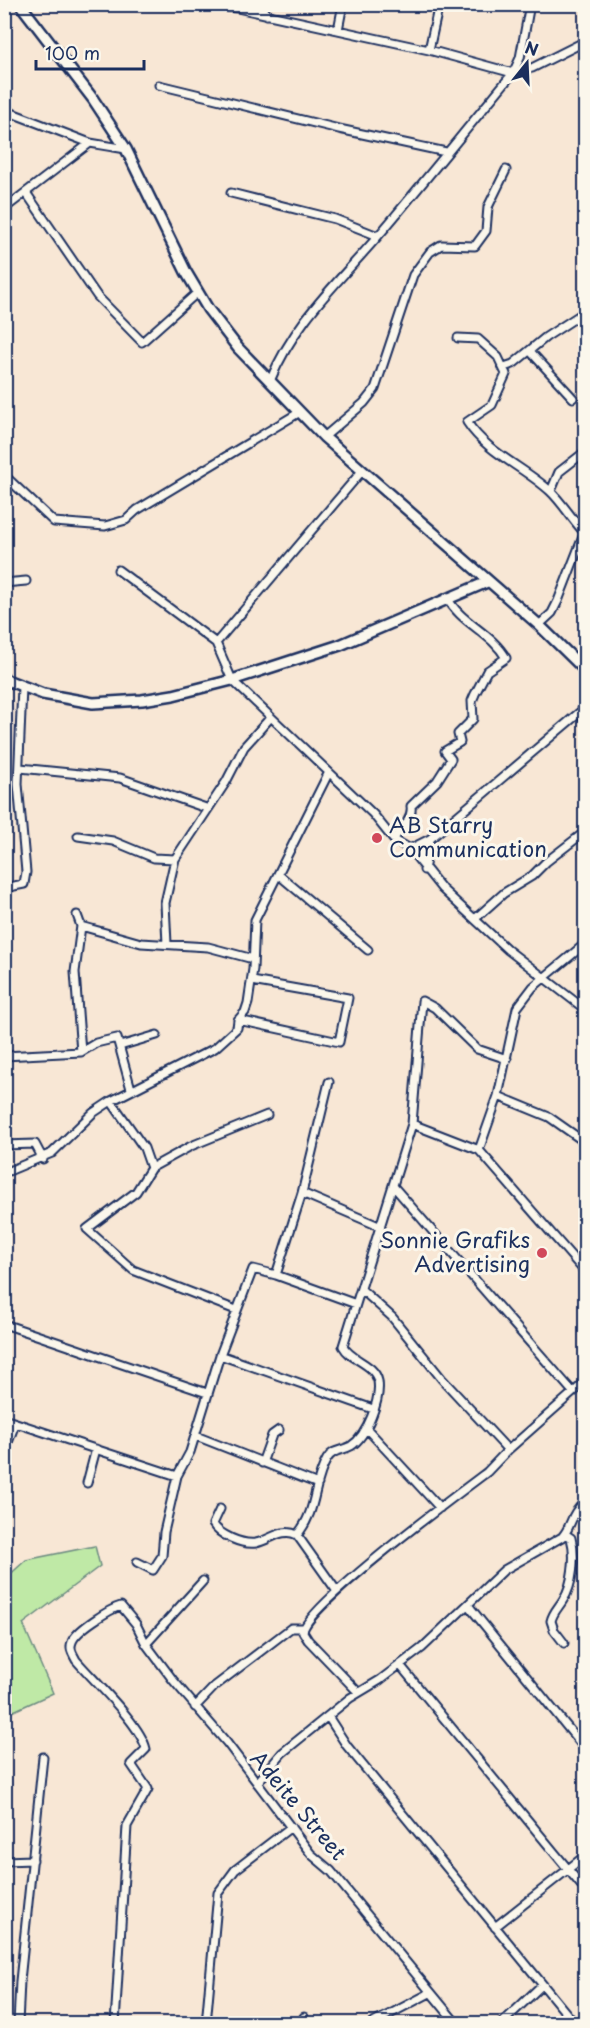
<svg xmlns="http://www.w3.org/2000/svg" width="590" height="2028" font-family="'Playpen Sans',sans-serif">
<rect width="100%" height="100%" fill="#f8e7d5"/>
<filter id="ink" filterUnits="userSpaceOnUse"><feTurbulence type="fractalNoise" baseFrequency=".0167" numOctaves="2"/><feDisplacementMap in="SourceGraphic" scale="12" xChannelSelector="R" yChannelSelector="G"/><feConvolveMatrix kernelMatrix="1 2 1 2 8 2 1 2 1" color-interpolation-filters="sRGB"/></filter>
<g filter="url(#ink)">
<path fill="#bfe9a6" stroke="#6d8c82" stroke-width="1.5" d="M95 1546 100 1566 23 1624 53 1693 5 1715V1579L26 1560Z"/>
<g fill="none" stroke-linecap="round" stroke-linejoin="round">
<g stroke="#1b2f5e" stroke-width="11">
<path id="street" d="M199 4 237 8 429 50 513 73 532 68 586 41
M261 4 267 15
M338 30 343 4
M429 50 439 4
M159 85 339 129 446 152
M4 110 90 143 126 149
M231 193 335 219 378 236
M27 194 97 296 142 342 198 292
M4 209 90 143
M458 338 478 339 498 357 506 374 492 405 467 422C487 453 524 467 550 491 561 501 572 519 583 531
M530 351 573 398
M504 367 513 364 546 337 586 311
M270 381C296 319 336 285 379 235 424 182 468 127 513 73L520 58 530 4
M324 437 364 403 375 389 413 275 430 252 441 245 475 246 486 231 488 207 506 170
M4 475 54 522 105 526 126 520 137 510 300 412
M551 491 559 472 586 451
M118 570 216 643 232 680 373 814 393 839 410 849 442 889 508 950 586 1010
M4 583 26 581
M539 625 552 613 558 601 586 529
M216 643 362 471
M20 768 120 778 206 808
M78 836 113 841 154 858 175 859
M393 839C401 830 413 819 411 806L437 781 451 759 445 751 460 742 458 734 473 719 472 701 475 694 487 671 506 658C491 632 460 623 447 597
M410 849 430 839 586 707
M424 870 430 839
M279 875 368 950
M4 888 24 884 26 872 18 784 22 687
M77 915 81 926 141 943 208 947 253 959
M476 918 504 893 532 876 546 862 586 831
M167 944 165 903 175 859 226 782 244 747 271 717
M238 1020 339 1042 348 998 252 981
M120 1046 157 1035
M81 1052 75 972 81 926
M4 1056 81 1052 96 1043 117 1038 131 1089
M498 1096 549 1117 586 1143
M111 1101 144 1148 151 1168 136 1192 87 1229 133 1270 236 1310
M412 1124 479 1150 586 1273
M4 1145 35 1144 43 1159
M479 1150 498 1096 517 1008 533 987 586 943
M151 1168 191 1146 267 1115
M4 1173 52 1153 93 1113 111 1101 215 1048 237 1028 238 1020 245 1012 248 1003 253 969 255 920 328 774
M394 1187 573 1392
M302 1193 381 1227
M276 1275 302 1193 329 1082
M362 1290 392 1317 442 1379 508 1450
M4 1324 207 1393
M220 1355 373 1409
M4 1419 177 1476
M367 1429 440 1508
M196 1436 318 1484
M4 1453 15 1424
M262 1463 272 1435 279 1430
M87 1483 96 1449
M220 1509 213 1524C219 1535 242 1545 256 1543 270 1540 283 1527 297 1535L336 1590
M297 1535C318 1510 312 1485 327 1459 333 1449 342 1451 351 1446 367 1436 381 1399 378 1381 374 1363 351 1361 343 1346L412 1124 422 1001 435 1008 477 1049 507 1059
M137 1562 153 1570 162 1556 164 1532 177 1476 190 1452 220 1355 253 1269 276 1275 356 1304
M468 1605 586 1750
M564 1643 554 1630 551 1621C553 1612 559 1607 563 1600 573 1585 576 1555 571 1538L565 1534
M146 1644 203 1581
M400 1665 586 1891
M358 1692 308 1640 303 1632C305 1607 459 1493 487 1472L508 1450 586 1381
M195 1707 215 1686 291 1628H303
M329 1718 347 1746 575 2024
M257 1783 282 1753 350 1698 380 1680 422 1648 504 1570 562 1537C573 1525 569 1515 586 1501
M4 1861 33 1860
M495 1927 586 1855
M18 2024 20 1981 43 1757
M115 2024 127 1826 148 1789 131 1764 146 1749C141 1725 94 1681 76 1660 73 1654 69 1649 72 1642 76 1630 110 1609 121 1606L136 1624 146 1644 173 1680 227 1743 311 1854 331 1871 457 2024
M206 2024 218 1893 235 1870 291 1827
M304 2024V2017
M371 2024 430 1993
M501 2024 542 1985"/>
</g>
<g stroke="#1b2f5e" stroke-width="14">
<path id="secondary" d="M20 4 93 99 126 149 186 272 208 309 238 348 324 437 539 625 586 671
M4 679 43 694 93 703 142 700 173 695 232 680 340 645 487 582"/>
</g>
<use href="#street" stroke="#fbf7ec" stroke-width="7"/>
<use href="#secondary" stroke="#fbf7ec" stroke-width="9"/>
</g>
</g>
<g fill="#d1495b" stroke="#fbf7ec" stroke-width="2">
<circle cx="377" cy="838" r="6"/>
<circle cx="542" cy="1253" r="6"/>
</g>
<g text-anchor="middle" stroke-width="6" stroke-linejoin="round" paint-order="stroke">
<g font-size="21" fill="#1b2f5e" stroke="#fbf7ec" text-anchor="start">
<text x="389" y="833">AB Starry<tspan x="389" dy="24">Communication</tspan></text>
<text x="530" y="1248" text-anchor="end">Sonnie Grafiks<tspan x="530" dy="24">Advertising</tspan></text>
</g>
<g font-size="21" fill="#1b2f5e" stroke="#fbf7ec">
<text transform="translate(298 1806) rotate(50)" y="7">Adeite Street</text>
</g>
</g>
<rect width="590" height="2028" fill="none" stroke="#fbf7ec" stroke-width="24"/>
<rect x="12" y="12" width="566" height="2004" fill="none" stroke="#1b2f5e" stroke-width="2" filter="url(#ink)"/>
<g transform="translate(527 63) rotate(18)" stroke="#fbf7ec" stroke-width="4.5" paint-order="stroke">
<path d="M0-4.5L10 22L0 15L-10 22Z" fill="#1b2f5e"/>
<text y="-9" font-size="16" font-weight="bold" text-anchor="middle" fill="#1b2f5e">N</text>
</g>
<path d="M36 60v9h108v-9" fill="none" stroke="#1b2f5e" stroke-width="3"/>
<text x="45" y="60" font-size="18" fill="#1b2f5e" stroke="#fbf7ec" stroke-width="4.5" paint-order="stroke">100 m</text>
</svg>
